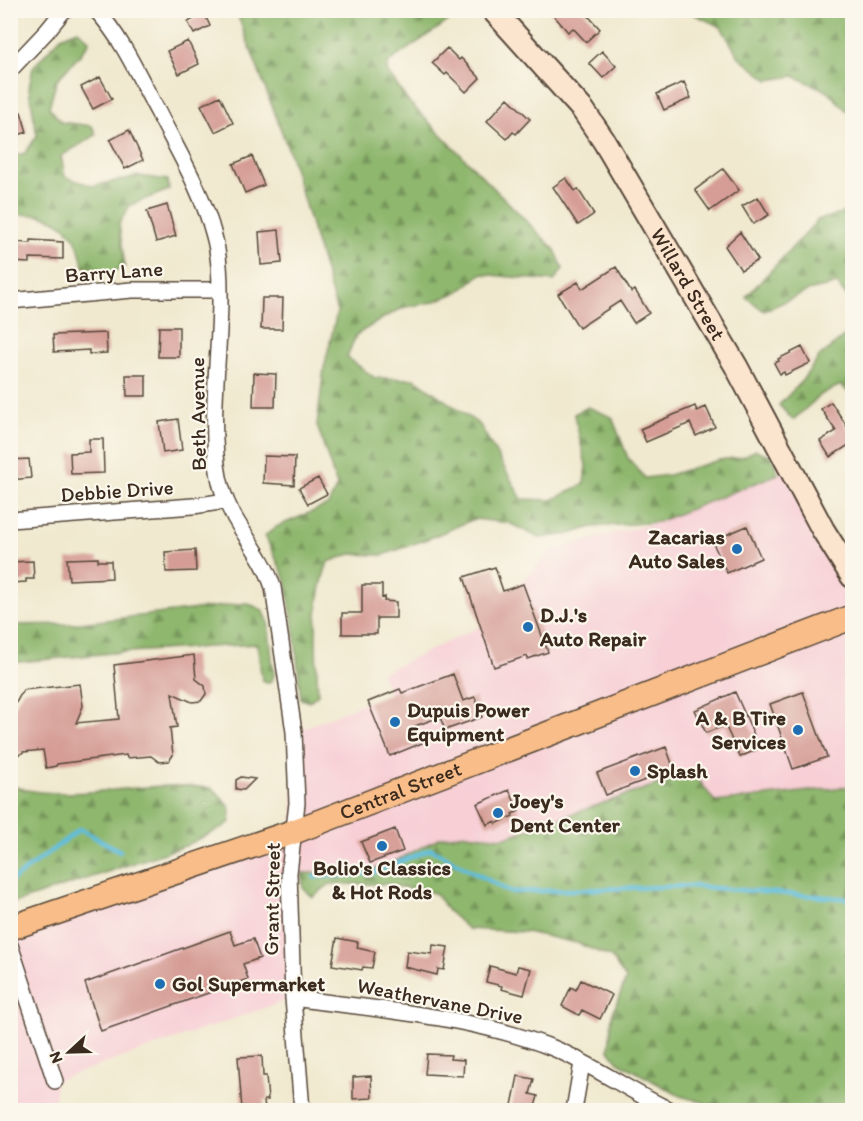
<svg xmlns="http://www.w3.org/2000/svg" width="863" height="1121" font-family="Itim,sans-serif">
<defs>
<pattern id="forest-firs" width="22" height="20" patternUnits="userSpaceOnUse" patternTransform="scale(1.5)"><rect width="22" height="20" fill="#8fb76e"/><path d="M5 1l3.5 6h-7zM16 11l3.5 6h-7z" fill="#76955a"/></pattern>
</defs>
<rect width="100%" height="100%" fill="#fbf7ec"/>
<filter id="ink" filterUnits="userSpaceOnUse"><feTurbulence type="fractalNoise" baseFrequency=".0167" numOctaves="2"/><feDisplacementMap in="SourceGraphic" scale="12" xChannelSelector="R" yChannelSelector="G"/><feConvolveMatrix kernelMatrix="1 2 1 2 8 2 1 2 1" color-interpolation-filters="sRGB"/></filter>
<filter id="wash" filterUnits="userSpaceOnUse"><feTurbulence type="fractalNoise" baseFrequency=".008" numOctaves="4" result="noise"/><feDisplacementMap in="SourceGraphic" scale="24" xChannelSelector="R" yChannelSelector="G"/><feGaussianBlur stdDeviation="1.35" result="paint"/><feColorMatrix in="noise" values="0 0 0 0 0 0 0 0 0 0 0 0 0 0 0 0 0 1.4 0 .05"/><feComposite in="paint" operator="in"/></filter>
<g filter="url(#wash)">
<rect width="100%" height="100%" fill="#f0e9cf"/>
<path fill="#f7cfd5" d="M790 469 852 576V786L715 802 474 848 354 873H289L293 998 55 1081V1110H11L10 928 293 832 294 732 389 693 381 673 477 628 552 550 658 522Z"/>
<path fill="url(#forest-firs)" stroke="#657046" stroke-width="1.5" d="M236 11H460L450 20 389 62 387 71 407 100 555 250 563 269 554 281 481 274 458 292 433 302 405 307 385 317 356 335 347 357 375 378 415 379 480 425 522 499 552 500 584 484 586 465 574 414 588 407 612 417 628 458 645 478 669 475 719 460 742 457 756 450 772 456 778 474 658 522 592 527 570 534 540 538 509 523 474 519 430 538 383 555 351 554 328 562C312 604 316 650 318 694L309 702 301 699 295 636 286 580 265 536 276 527 328 505 337 486 317 425 324 368 337 312 289 151Z
M687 11H852V116L827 91 794 76 768 80 739 57 721 27Z
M78 30 90 41 80 55 57 80 49 107 61 122 92 126 96 135 61 156 65 177 93 186 139 176 168 180 169 190 130 205 119 224 125 267 110 273 84 267C81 258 79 246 75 239 60 215 36 213 11 215V157L25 153 37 136 29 88 33 67 61 37Z
M852 210V303L837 284 808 291 764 311 746 297 818 220Z
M852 312V396L841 385 822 394 793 420 779 405 801 382 819 357 852 330Z
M247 603 263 610 268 621 274 676 269 683 262 680 257 644 112 653 11 663V625L73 624Z
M693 772 715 802 852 786V1110H732L680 1096 618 1062 609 1050 612 1015 626 979 611 957 577 943 526 932 468 929 448 911 435 893 385 884H330L313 897 303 888 302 873H354L386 866 441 837 466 834 503 838Z
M11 785C49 802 123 787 166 786 181 785 197 787 212 788L230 807V822L223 827 185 846 11 904Z"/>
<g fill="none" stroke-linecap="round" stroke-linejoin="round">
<path stroke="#5ebddc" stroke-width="4.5" d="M314 877 373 873 431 849 510 892 690 886 852 899
M10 882 80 829 120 851"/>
</g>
<g id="blocks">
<path fill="#d59d95" d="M549 10H583L600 29 586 42 573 28 568 32Z
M204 13 210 26 194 34 188 22Z
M188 41 199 64 179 74 167 51Z
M447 48 459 60 461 58 480 78 466 92 447 73 445 75 432 63Z
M602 51 616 66 603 78 589 63Z
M100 77 112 99 93 109 81 87Z
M684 82 691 98 664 110 657 94Z
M220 96 233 123 215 132 201 105Z
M508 98 530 119 516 134 513 132 507 139 487 121Z
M21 112 27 132 10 138V116Z
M129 130 143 160 125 169 110 140Z
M252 156 264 185 245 193 233 164Z
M723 169 739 190 710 211 695 190Z
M566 178 575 191 578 189 594 214 578 225 553 187Z
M758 197 769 215 753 224 742 206Z
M167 205 176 236 156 242 147 211Z
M279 230 282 263 261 265 259 232Z
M740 232 758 260 741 270 725 246Z
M31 240 63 242V259L30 258V263L10 262V242L31 243Z
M616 267 631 292 635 290 649 313 634 323 620 301 579 328 558 294 578 282 582 289Z
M262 298H283L282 329H261Z
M159 327H179V357H158Z
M106 333 107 353 89 354V350L54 352 53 335Z
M802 347 810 363 785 375 784 372 780 374 774 363 779 361 778 359Z
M254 373 276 374 275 407H253Z
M126 375H146V396H127Z
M831 402 852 434V443L830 457 820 441 836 431 821 409Z
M695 406 697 411 706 407 715 427 696 436 690 423 646 442 640 429Z
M178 419 182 450 163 453 159 422Z
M89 439H103L104 473 71 474 70 453 89 452Z
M264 456 295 457 294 485 263 483Z
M29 459 31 478 10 480V460Z
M318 478 327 494 308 504 299 488Z
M747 526 761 558 727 573 712 541Z
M195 550 196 571 166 572 165 552Z
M98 558V561H111L112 578 69 580 67 559Z
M33 561 34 579H26V582L10 583V562Z
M495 567 503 591 523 584 548 652 528 659 527 656 494 667 464 577Z
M362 585H382V598L385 597 384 601 396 602V618H377V634H342V613H362Z
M194 655 196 679 205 686 206 694 201 701 192 702 172 693 177 727 170 728 173 755 169 761 159 762 151 756 127 758 126 755 57 764 56 766 46 768 43 750 23 752 21 754 10 756V746L13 742 10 714 23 690 80 684 83 706 76 723 119 719 114 665Z
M453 674 463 701 475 697 482 717 445 730 440 717 415 726 422 743 390 756 368 702 400 689 402 693Z
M735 692 754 735 751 736 756 750 740 757 725 725 706 733 695 710Z
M803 692 827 757 793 769 770 704Z
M666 747 674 769 606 795 597 773Z
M241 777 255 779 244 790 236 789V780Z
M509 790 519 811 512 814 513 816 496 824 495 821 487 825 477 804Z
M395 829 403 851 370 863 361 842Z
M230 931 235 945 253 939 260 958 243 964 248 979 101 1031 85 983Z
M337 938 358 942 357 948 375 952 372 968 363 967 362 970 332 965Z
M433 945 448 947 444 970 438 969 437 975 405 967 407 951 432 954Z
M490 966 516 973 518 966 531 969 524 995 501 989 502 986 486 982Z
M581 980 612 995 600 1019 582 1010 579 1015 562 1006 571 987 576 990Z
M427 1054 451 1055 450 1059 464 1060 463 1076 425 1074Z
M262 1056 263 1076H266L268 1100H264L265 1110H242L238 1057Z
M371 1076 372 1098 353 1099V1077Z
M518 1076 534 1079 530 1094 538 1096 534 1110H511Z"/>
</g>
</g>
<g filter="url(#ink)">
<use href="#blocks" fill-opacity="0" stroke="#564739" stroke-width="1.5"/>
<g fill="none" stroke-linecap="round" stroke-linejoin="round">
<g stroke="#564739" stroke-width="18">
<path id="street" d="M96 10C123 39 139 77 158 112 178 151 203 193 214 236 219 254 220 273 220 291 221 351 208 419 219 477 228 523 260 546 273 587L294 732 297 803 289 873 293 998 302 1110
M10 70 47 31 64 10
M10 301 132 290H220
M10 520 193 506 226 501
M10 945 55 1081
M293 998C380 1010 471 1016 553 1048 594 1065 630 1092 670 1110
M574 1110 582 1063"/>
</g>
<g stroke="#564739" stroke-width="26">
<g id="secondary">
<path id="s1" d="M493 10 583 110 604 141 736 366 823 530 852 576"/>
</g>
</g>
<g stroke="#564739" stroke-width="27">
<g id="primary">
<path id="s2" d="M10 928 293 832 852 617"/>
</g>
</g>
<use href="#street" stroke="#fff" stroke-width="15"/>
<use href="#secondary" stroke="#fce5cf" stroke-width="22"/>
<use href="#primary" stroke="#f8bd88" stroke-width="24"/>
</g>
</g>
<g fill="#1f6fb2" stroke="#fbf7ec" stroke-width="2">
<circle cx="737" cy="549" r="6"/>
<circle cx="528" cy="627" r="6"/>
<circle cx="395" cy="722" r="6"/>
<circle cx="798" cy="730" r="6"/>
<circle cx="635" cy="771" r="6"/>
<circle cx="498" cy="813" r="6"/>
<circle cx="382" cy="846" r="6"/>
<circle cx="160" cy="984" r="6"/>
</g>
<g text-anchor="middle" stroke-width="4.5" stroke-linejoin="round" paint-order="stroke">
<g font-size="21" fill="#3b2a1e" stroke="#fbf7ec">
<text transform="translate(114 272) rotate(-4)" y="7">Barry Lane</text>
<text dy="7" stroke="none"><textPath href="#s1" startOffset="338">Willard Street</textPath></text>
<text transform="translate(198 414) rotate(-91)" y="7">Beth Avenue</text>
<text transform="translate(117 491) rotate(-4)" y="7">Debbie Drive</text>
<text dy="7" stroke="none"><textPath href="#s2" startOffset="414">Central Street</textPath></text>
<text transform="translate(272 899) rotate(-89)" y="7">Grant Street</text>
<text transform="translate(440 1001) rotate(11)" y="7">Weathervane Drive</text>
</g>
<g font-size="21" font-weight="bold" fill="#3b2a1e" stroke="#fbf7ec" text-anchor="start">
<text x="725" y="544" text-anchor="end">Zacarias<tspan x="725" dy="24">Auto Sales</tspan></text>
<text x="540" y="622">D.J.'s<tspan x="540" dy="24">Auto Repair</tspan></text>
<text x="407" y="717">Dupuis Power<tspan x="407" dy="24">Equipment</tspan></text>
<text x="786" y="725" text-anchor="end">A &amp; B Tire<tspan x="786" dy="24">Services</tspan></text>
<text x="647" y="778">Splash</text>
<text x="510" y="808">Joey's<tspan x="510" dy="24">Dent Center</tspan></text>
<text x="382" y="875" text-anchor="middle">Bolio's Classics<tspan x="382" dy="24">&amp; Hot Rods</tspan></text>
<text x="172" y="991">Gol Supermarket</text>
</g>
</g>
<rect width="863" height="1121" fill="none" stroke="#fbf7ec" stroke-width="36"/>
<g transform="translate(69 1052) rotate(248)" stroke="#fbf7ec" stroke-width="4.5" paint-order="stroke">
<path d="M0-4.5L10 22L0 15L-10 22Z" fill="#3b2a1e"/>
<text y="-9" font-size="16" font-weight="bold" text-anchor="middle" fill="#3b2a1e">N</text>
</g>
</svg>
